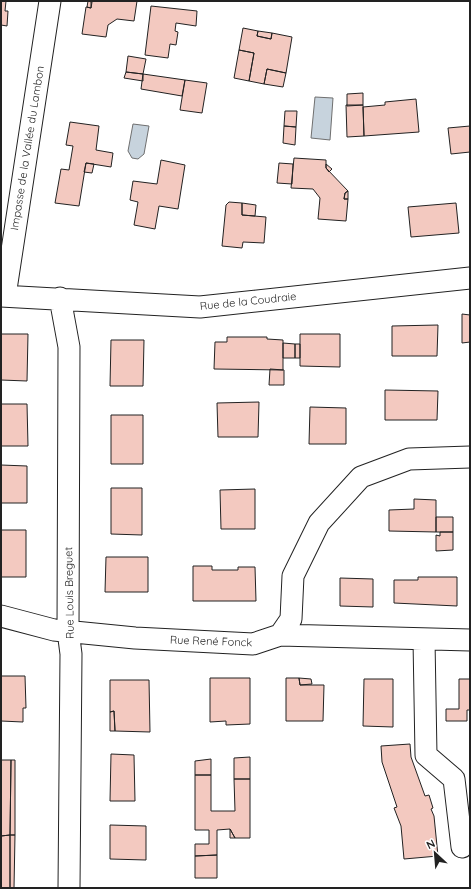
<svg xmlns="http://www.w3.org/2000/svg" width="471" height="889" font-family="Quicksand,sans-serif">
<rect width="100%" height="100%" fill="#fff"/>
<path fill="#c7d3dd" stroke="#6f6f6f" d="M315 97 333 98 330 140 311 138Z
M133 124 149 126 144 154 138 159 132 158 128 151Z"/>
<path fill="#f3c9c0" stroke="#222" d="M1 1H6L5 11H8L7 26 1 25Z
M88 1 92 2 91 8 87 7Z
M91 1H137L134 21 117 19 108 25 106 37 82 34 86 7 91 8Z
M151 6 197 11 196 26 176 23 175 31 178 32 176 45 170 44 168 58 145 55Z
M243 28 258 31 257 36 271 39 272 33 292 37 286 73 267 69 264 84 249 81 254 53 239 50Z
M258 31 272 33 271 39 257 36Z
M239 50 254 53 249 81 234 78Z
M128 56 146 59 143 74 126 72Z
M267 69 286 73 283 87 264 84Z
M126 72 143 74V81L124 78Z
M143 74 185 80 182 96 141 89Z
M185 80 207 83 202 113 180 110Z
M363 93V105L347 106V94Z
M416 99 419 132 364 136 363 107 385 105V102Z
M346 105H363L364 136 347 137Z
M285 111H297L296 127 284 126Z
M70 122 99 126 96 150 113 153 111 167 86 163 79 206 55 203 61 169 69 170 73 146 66 145Z
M284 126 296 127 295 145 283 143Z
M470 126V152L451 154 448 128Z
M294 158 326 160V168L348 191 345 193 344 199H348L346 221 318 219 320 198 313 189 291 188Z
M161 160 185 165 178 209 159 206 155 229 134 225 138 202 130 200 133 181 157 184Z
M86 163 94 164 92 173 84 172Z
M279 163 293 164 292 184 277 183Z
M326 164 332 169 329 172 326 168Z
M348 191V199H344L345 193Z
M229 202 242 203V215L266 217 264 243 243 242 242 248 222 246 226 205Z
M242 203 256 205 255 216 242 215Z
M456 203 459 233 411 237 408 207Z
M462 314 470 315V342L462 343Z
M438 325 437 356H392V326Z
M1 334H28L27 381 1 380Z
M300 334H340V367L300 366Z
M227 337H267V339L283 340V370L214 369 215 342H227Z
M111 340H144L143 386H110Z
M283 343 295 344V358H283Z
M295 344H300V358H295Z
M270 369 284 370V385H269Z
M385 390 438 391 437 420H385Z
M259 402 258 437H218L217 403Z
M1 404H27L28 446H1Z
M310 407 346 408V444H309Z
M111 415H143V464H111Z
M1 465 27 466V503H1Z
M111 488H142V535L111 534Z
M255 489V529H221L220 490Z
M414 499 436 500V532L389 531V510L414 509Z
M436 517H453V532H436Z
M1 530H26V577H1Z
M440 532H453V550L436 551V535L440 536Z
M106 557H148V592H105Z
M193 566H212V570H238V567H255L256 601H193Z
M418 577H457V606L394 603V580H418Z
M340 578 373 579V607L340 606Z
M1 676H25L26 708H23V722L1 721Z
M210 678H250V724L226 725V721L210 722Z
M286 678H299L300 685H324L323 721H286Z
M299 678 311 679 312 684 300 685Z
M364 679H393V727L363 726Z
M459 679H470V710H467V721H446V709H459Z
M110 680H149L150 732 115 731 114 711 110 712Z
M114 711 115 731H110V712Z
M410 744 411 757 425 796 429 795 433 808 431 809 434 816 438 856 404 859 401 826 394 808 397 807 382 762 381 746Z
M111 754 134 755 135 801H110Z
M250 757V779H234V758Z
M211 759V775H195V761Z
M1 760H11L10 835 1 836Z
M11 760H15V835H10Z
M195 775H211V811H235L234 779H250V838H235L230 829 217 830V855L195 856V844H209V830H195Z
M110 825 146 826V860L110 859Z
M230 829 235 838H230Z
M10 835H15L14 888H10Z
M10 835V888H1V836Z
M217 855V878H195V856Z"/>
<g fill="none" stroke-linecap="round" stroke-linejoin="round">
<g stroke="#222" stroke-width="23">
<path id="street" d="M1 296 200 307 470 278
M5 296 50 1
M60 298 69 347 68 631 71 654 69 888
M1 616 54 630 135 638 253 644 280 635 470 640
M280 635 291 619 293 576 319 523 361 477 409 459 470 457
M424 640 426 755 454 779 462 847"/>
</g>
<use href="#street" stroke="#fff" stroke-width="21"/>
</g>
<g text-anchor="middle" stroke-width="3" stroke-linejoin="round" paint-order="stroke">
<g font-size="11" fill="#222" stroke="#fff">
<text transform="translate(27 148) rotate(-81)" y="4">Impasse de la Vallée du Lambon</text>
<text transform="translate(248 301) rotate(-6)" y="4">Rue de la Coudraie</text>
<text transform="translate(69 593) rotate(-91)" y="4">Rue Louis Breguet</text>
<text transform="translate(211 641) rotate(2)" y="4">Rue René Fonck</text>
</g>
</g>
<rect width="471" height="889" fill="none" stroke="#222222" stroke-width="4"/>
<g transform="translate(435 853) rotate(334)" stroke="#ffffff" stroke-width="3" paint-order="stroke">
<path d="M0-3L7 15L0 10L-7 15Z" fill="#222222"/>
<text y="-6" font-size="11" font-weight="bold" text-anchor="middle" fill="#222222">N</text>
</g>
</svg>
